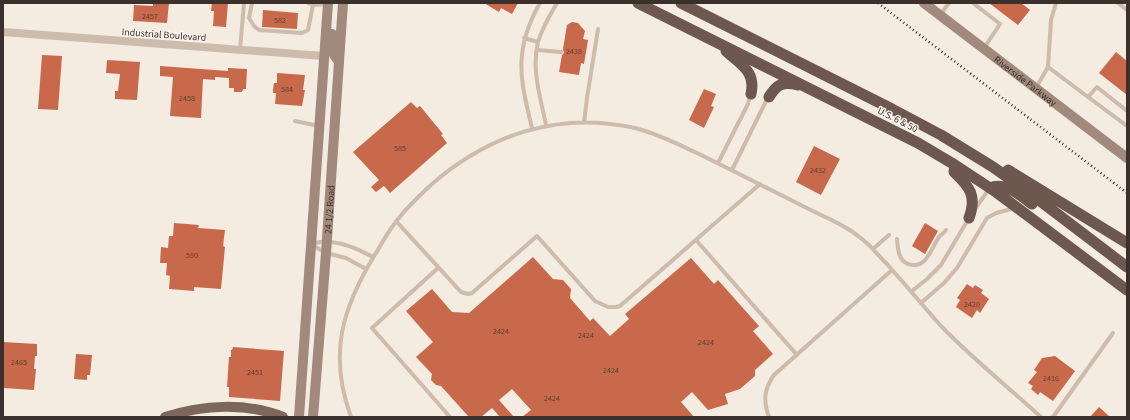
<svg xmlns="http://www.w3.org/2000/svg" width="1130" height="420" font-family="'Source Sans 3',sans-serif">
<rect width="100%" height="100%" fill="#f4ebe1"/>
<path fill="#c8694b" d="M153 3H169L167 23 133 21 134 5 153 6Z
M212 3H228L226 27 213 26 214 11H211Z
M484 3H518L512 14 501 8 499 12Z
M989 3H1021L1030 10 1018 25Z
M263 10 298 13 297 29 262 27Z
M572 22 578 23 585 31 583 39 588 40 584 64 581 63 579 75 559 72 562 55 564 53 563 49 567 25Z
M1116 52 1127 61V95L1099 73Z
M42 55 62 56 58 110 38 109Z
M107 60 140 62 137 100 115 99V91H118L120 74 106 73Z
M160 66 228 71V68L247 69 246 89H243L242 92H234V88H229V78L215 77V80L203 79 201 118 170 116 173 77 160 76Z
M277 73 305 75 303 90H305L302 106 275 104 276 93H273V90L274 83H277Z
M704 89 716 94 711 106 714 107 704 128 689 120Z
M411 102 417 108 420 106 443 134 441 135 447 143 390 193 384 186 376 192 371 187 379 180 353 152Z
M814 146 840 159 821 195 796 182Z
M174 223 199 225 198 228 225 230 223 246 225 247 221 289 194 287V291L169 289 170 276 166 275 167 263H160L161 247 168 248 169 236H173Z
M925 223 938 231 925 254 912 246Z
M533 257 553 279 563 280 571 289 570 298 590 321 593 318 610 336 629 319 625 314 691 258 714 284 718 280 759 326 753 331 773 354 755 370V376L740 389 725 394 728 404 708 410 692 392 681 402 694 417H522L531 410 512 389 499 400 514 417H500L492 408 481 417H469L441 386 436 385 431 380 432 374 416 357 433 342 406 311 432 289 452 312 469 313Z
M967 284 973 288 975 285 983 290 981 293 989 299 980 313 977 310 972 318 956 307 960 300 957 298Z
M3 342 37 344V356H35L34 369H36L34 390 3 388Z
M233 347 284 351 280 401 229 397V387H227L229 357H231V350H232Z
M76 354 92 355 90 375H87V380L74 379Z
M1055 356 1075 371 1053 401 1040 392 1038 395 1031 389 1033 386 1028 383 1037 372 1034 370 1042 358Z
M1099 407 1110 417H1090Z"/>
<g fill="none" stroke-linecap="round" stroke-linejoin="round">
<path stroke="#cdbbac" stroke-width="4" d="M252 3 249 18 254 26 259 30 302 33 308 30 313 5
M308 3 313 5 327 4
M973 3 1000 24 984 48
M1118 3 1127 10
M940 15 949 3
M524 38 538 42
M240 50 244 3
M537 50 561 52
M1048 67 1088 97 1097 87 1127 111
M1036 88 1048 67 1051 20 1056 3
M1088 97 1127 126
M295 121 319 126
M584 123 587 98 598 29
M546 125C541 99 531 70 538 42 542 28 550 15 557 3
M532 128C520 79 513 50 540 3
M718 163 748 104 750 95
M732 170 768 97
M975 209 989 189
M396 221 461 292 468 294 472 293 537 236 595 301 608 307H616L620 306 760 184
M897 239C898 249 898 260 908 264 927 270 931 248 939 237 941 235 944 233 946 230
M696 240 797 355
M311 244C317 243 322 241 327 242 344 242 359 250 373 257
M312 245 326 253 346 258 366 269
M873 249 889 235
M438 268 372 328 450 417
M912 291 927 279 941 265 969 218
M921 303 944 283 957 268 987 218 996 213 1015 208
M351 417C328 354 342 308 376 253 382 243 388 232 395 223 405 209 419 196 432 184 490 134 559 111 635 128 656 133 675 143 695 152 715 162 736 172 757 183 778 193 798 204 819 214 834 221 849 228 862 239 871 246 878 255 886 263 905 284 923 306 942 327 973 359 1008 387 1041 417
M769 417C763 401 764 389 774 375L892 270
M1053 417 1113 333"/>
<path stroke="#cdbbac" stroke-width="8" d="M3 32 324 56"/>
<g stroke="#a18a7d" stroke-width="10">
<path id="s1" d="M924 3 1127 158"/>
<path d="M332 34C332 45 330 53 339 61"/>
<path d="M299 417 328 3"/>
<path id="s2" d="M313 417 326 253 343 3"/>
</g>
<path stroke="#7d675c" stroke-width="10" d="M165 417C202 405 246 402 283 417"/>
<path stroke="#6c584f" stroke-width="11" d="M638 3 918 143 955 165 996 192 1127 290
M681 3 892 109 941 135 993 167 1035 197 1127 267
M726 51C741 65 756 71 751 94
M769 97C777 84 783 81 798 85
M955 165 954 172C970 187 977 196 969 218
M1008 170 1127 243
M990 188C1005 181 1021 196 1032 204"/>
<path stroke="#3b302b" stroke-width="2.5" stroke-dasharray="1 3" stroke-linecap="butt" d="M878 3 1127 193"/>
</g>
<g text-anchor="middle" stroke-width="3" stroke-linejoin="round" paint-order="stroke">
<g font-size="8" fill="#5e3e33">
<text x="150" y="19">2457</text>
<text x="280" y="23">582</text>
<text x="574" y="54">2438</text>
<text x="287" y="92">584</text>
<text x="187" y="101">2458</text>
<text x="400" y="151">585</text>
<text x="818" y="173">2432</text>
<text x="192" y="258">590</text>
<text x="972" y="307">2420</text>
<text x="501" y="334">2424</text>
<text x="586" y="338">2424</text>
<text x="706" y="345">2424</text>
<text x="19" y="365">2465</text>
<text x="611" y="373">2424</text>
<text x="255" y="375">2451</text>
<text x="1051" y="381">2416</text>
<text x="552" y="401">2424</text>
</g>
<g font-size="10" fill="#3b302b" stroke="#fbf5ee">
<text transform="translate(164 34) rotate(4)" y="4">Industrial Boulevard</text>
<text dy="4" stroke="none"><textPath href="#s1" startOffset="128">Riverside Parkway</textPath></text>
<text transform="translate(898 119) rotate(27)" y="4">U.S. 6 &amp; 50</text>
<text dy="4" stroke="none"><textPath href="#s2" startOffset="208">24 1/2 Road</textPath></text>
</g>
</g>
<rect width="1130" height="420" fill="none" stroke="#3b302b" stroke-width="8"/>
</svg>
